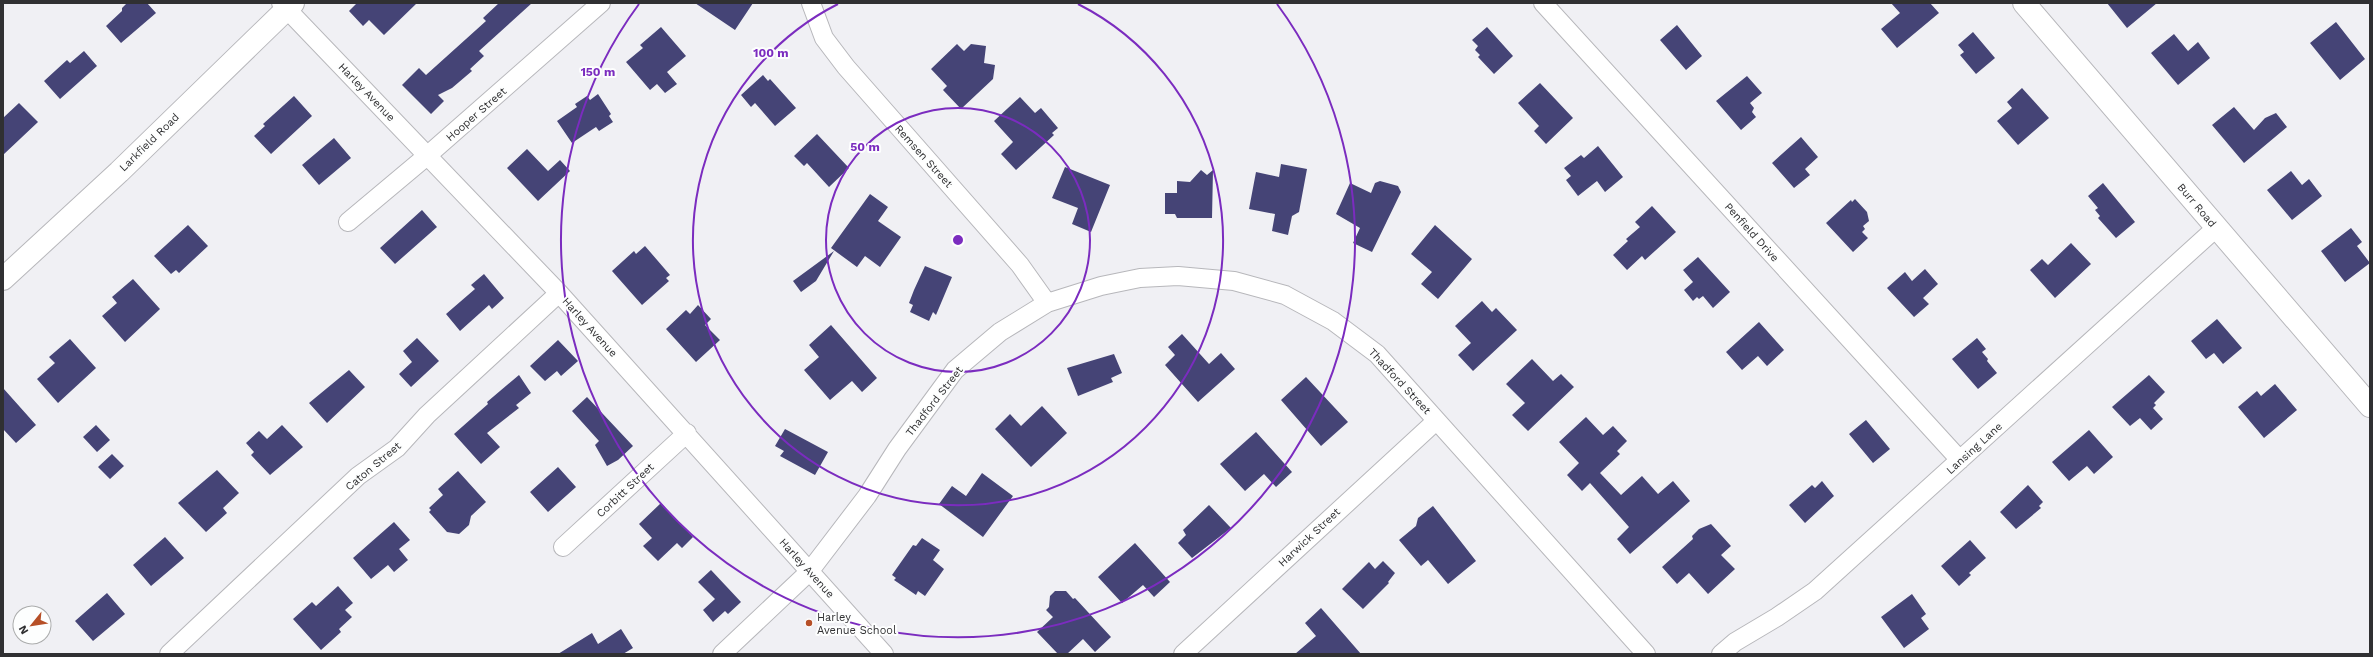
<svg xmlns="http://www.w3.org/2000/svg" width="2373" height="657" font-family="'Work Sans',sans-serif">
<rect width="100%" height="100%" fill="#f0f0f4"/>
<path fill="#454476" d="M127 3H147L156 13 121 43 106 26 122 11V8Z
M357 3H417L384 35 369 20 363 26 349 11Z
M499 3H532L479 51 484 56 470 69 472 71 452 88 438 95 444 101 431 114 402 85 419 68 426 75 486 21 483 18Z
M695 3H753L735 30Z
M1891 3H1930L1939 13 1897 48 1881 29 1900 13Z
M2107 3H2157L2127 28Z
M2336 22 2365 59 2340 80 2310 43Z
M1677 25 1702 56 1686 70 1660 40Z
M661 27 686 56 667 72 677 84 665 93 657 84 650 90 626 62 643 48 640 45Z
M1487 27 1513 56 1494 74 1478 57 1480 55 1475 50 1478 46 1472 40Z
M1973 32 1995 58 1976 74 1960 55 1964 52 1958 45Z
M2174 34 2188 51 2198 42 2210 58 2178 85 2151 53Z
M957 44 964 51 971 44 986 46 984 63 995 65 993 79 961 109 943 90 947 86 931 69Z
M84 51 97 66 60 99 44 81 67 60 70 63Z
M763 75 768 81 770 79 796 108 775 126 755 103 751 107 741 95Z
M1747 76 1762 93 1750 103 1754 108 1752 112 1756 117 1741 130 1716 101Z
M1540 83 1573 118 1546 144 1534 131 1539 126 1518 103Z
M2022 88 2049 118 2018 145 1997 121 2012 108 2007 102Z
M598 94 611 114 609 116 613 122 599 131 596 127 572 143 557 121 577 107 575 104 587 96 590 100Z
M294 96 312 116 271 154 254 136 265 126 263 124Z
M1020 97 1035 113 1041 108 1058 128 1052 133 1054 135 1016 170 1001 154 1013 142 994 121Z
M19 103 38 122 3 155V118Z
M2234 107 2254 130 2265 118 2276 113 2287 127 2244 163 2212 125Z
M817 134 849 168 829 187 807 163 804 166 794 156Z
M1801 137 1818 157 1805 169 1810 175 1794 188 1772 163Z
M334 138 351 158 319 185 302 165Z
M1598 146 1623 177 1605 192 1597 181 1578 196 1566 180 1571 176 1564 168 1581 155 1584 158Z
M527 149 548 171 560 160 570 171 538 201 507 168Z
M1281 164 1307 169 1299 212 1292 216 1288 235 1272 231 1275 214 1249 209 1256 172 1279 177Z
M1065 167 1110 185 1091 232 1072 224 1078 208 1052 198Z
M1201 170 1207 175 1213 170 1212 218H1177L1175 214H1165V193H1177V181L1190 182Z
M2291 171 2302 185 2309 179 2322 196 2292 220 2267 190Z
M1380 181 1398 186 1401 192 1372 252 1353 243 1360 228 1336 214 1350 183 1371 193 1375 183Z
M2103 183 2135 222 2116 238 2098 218 2100 216 2095 210 2098 208 2088 196Z
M870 194 888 207 878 221 901 237 880 267 865 256 857 267 831 248Z
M1855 199 1867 212 1869 221 1863 226 1865 229 1862 232 1868 238 1853 252 1826 223 1851 200 1852 202Z
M1652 206 1676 232 1645 260 1642 256 1627 270 1613 255 1628 241 1626 239 1640 227 1635 222Z
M422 210 437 227 395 264 380 248Z
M188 225 208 246 179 273 176 270 171 274 154 256Z
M1435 225 1472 259 1438 299 1421 284 1432 272 1411 254Z
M2351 228 2362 242 2357 246 2370 263 2345 282 2321 251Z
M2071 243 2091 264 2055 298 2030 270 2042 259 2048 265Z
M645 246 670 275 666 278 669 281 642 305 612 271 634 251 636 254Z
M834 251 816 281 801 292 793 281Z
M1698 257 1730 292 1713 308 1703 296 1699 299 1697 297 1693 301 1684 290 1693 282 1683 270Z
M925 266 952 277 936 315 933 312 929 321 910 312 913 305 909 303 914 290Z
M1925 269 1938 284 1923 298 1929 304 1914 317 1887 288 1905 272 1912 281Z
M484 274 504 298 492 309 489 305 460 331 446 314 475 289 471 285Z
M133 279 160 309 125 342 102 316 117 303 112 297Z
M1482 301 1492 312 1496 308 1517 330 1473 371 1458 355 1471 343 1455 326Z
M698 305 711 319 705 325 720 340 696 362 666 329 686 310 690 314Z
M2217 319 2242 348 2223 364 2214 353 2206 359 2191 341Z
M1759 322 1784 350 1767 366 1758 356 1742 370 1726 352Z
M831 325 877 378 862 392 852 381 830 400 804 370 819 357 809 345Z
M1182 334 1209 364 1221 353 1235 369 1198 402 1165 365 1175 355 1168 347Z
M417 338 439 361 411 387 399 374 412 362 403 351Z
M1977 338 1986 349 1982 352 1988 359 1987 361 1997 373 1978 389 1952 359Z
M70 339 96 368 58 403 37 379 55 363 49 357Z
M558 340 578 361 561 376 557 371 545 381 530 366Z
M1114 354 1122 373 1111 378 1113 382 1078 396 1067 368Z
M1532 359 1553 381 1561 374 1574 387 1528 431 1512 415 1525 403 1506 384Z
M349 370 365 387 327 423 309 403Z
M519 375 531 393 516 405 519 408 487 433 500 447 481 464 454 434 488 404 487 402Z
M2149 375 2165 392 2154 403 2156 405 2153 408 2163 419 2151 430 2140 418 2130 426 2112 407Z
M1306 377 1348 422 1321 446 1281 400Z
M2275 384 2297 410 2264 438 2238 407 2257 391 2261 396Z
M3 388 36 425 16 443 3 429Z
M587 397 633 446 618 460 607 466 595 445 599 441 572 411Z
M1042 406 1067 433 1031 467 995 429 1010 414 1021 426Z
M1586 417 1603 435 1613 426 1627 441 1617 451 1620 454 1600 473 1621 495 1642 476 1658 494 1673 481 1690 501 1630 554 1617 539 1629 527 1590 483 1582 491 1567 475 1579 463 1559 442Z
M1866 420 1890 449 1873 463 1849 434Z
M96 425 110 440 97 452 83 437Z
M282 425 303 447 270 475 251 455 254 452 246 443 259 431 267 439Z
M785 429 828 452 815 475 780 456 784 451 775 446Z
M2089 430 2113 457 2094 474 2087 466 2069 481 2052 462Z
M1256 432 1292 472 1276 487 1264 474 1245 491 1220 464Z
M112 454 124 466 110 479 98 467Z
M558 467 576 487 548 512 530 492Z
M217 470 239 493 223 508 227 513 206 532 178 503Z
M458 471 486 502 471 516 469 525 459 534 447 532 429 512 431 510 429 508 443 495 438 489Z
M982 473 1013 496 983 537 939 504 952 486 966 496Z
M1822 481 1834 496 1805 523 1789 505 1812 485 1815 488Z
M2028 485 2043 502 2039 506 2041 508 2016 529 2000 512Z
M661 503 693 537 682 548 677 543 658 561 643 546 652 538 639 524Z
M1209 505 1231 528 1192 558 1178 543 1186 535 1183 530Z
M1433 506 1476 561 1448 584 1428 560 1421 566 1399 540 1416 526 1418 518Z
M394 522 410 540 399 549 408 560 394 572 388 565 371 579 353 558Z
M1711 524 1731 546 1721 555 1735 569 1708 594 1689 573 1677 584 1662 567 1693 539 1692 536 1699 529Z
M165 537 184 558 151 586 133 565Z
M922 538 940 550 933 560 944 569 925 596 918 591 916 595 894 580 896 578 892 575 913 545 916 546Z
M1970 540 1986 558 1969 573 1971 575 1959 586 1941 566Z
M1135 543 1170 582 1154 597 1143 585 1122 603 1098 577Z
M1383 561 1395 573 1388 582 1389 583 1363 609 1342 589 1369 562 1375 569Z
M711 570 741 602 728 614 725 611 713 622 703 610 715 599 698 582Z
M338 586 353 603 345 610 352 617 339 629 341 632 321 650 293 619 312 602 316 606Z
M1055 591H1066L1073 599 1075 598 1111 637 1095 652 1083 639 1067 654H1058L1037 632 1053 617 1046 610 1049 607 1050 596Z
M107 593 125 614 93 641 75 621Z
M1912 594 1926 614 1921 618 1929 629 1904 648 1881 617Z
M1321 608 1361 654H1295L1316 636 1305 623Z
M621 629 633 648 623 654H558L592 633 598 644Z"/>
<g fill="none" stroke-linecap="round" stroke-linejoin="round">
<g stroke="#b7b7bb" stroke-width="20">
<path id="street" d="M281 3 559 293 884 654
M811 3 824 38 846 67 1020 265 1047 303
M1543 3 1960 460
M348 222 428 155 601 3
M563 547 687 433
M169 654 358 476 397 448 427 415 559 293
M722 654 809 572 867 496 897 449 955 370 1000 332 1047 303 1101 286 1140 278 1178 276 1234 281 1285 295 1333 321 1377 354 1646 654
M1183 654 1436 421
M1721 654 1735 642 1777 617 1815 591 2216 228"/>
</g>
<g stroke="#b7b7bb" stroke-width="24">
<path id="secondary" d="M2024 3 2370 406
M3 279 119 172 293 3"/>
</g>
<use href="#street" stroke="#fff" stroke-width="18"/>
<use href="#secondary" stroke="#fff" stroke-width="22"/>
</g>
<g fill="none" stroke="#7b2cbf" stroke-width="2">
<circle cx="958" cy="240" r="132"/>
<path d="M1078 4A265 265 0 1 1 838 4"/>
<path d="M1277 4A397 397 0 1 1 639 4"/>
</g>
<circle fill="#b64f27" stroke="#fdfefe" stroke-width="1.5" cx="809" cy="623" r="4"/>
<g text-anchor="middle" stroke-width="4" stroke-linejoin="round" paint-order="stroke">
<g font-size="11" fill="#303032" stroke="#fdfefe">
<text transform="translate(367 92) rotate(46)" y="4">Harley Avenue</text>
<text transform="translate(476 114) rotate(-41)" y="4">Hooper Street</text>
<text transform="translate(149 142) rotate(-44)" y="4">Larkfield Road</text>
<text transform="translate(924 156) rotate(48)" y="4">Remsen Street</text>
<text transform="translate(2197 205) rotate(50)" y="4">Burr Road</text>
<text transform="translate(1752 232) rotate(48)" y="4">Penfield Drive</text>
<text transform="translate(590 327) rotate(48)" y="4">Harley Avenue</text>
<text transform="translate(1400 381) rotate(47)" y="4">Thadford Street</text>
<text transform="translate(934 401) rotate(-52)" y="4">Thadford Street</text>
<text transform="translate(1974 448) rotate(-42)" y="4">Lansing Lane</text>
<text transform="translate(373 466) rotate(-40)" y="4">Caton Street</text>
<text transform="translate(625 490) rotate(-43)" y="4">Corbitt Street</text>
<text transform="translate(1309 537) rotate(-43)" y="4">Harwick Street</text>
<text transform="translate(807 568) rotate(48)" y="4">Harley Avenue</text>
</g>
<g font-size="11" fill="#303032" stroke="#fdfefe" text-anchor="start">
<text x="817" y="621">Harley<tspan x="817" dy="13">Avenue School</tspan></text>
</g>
</g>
<circle cx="958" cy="240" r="6" fill="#7b2cbf" stroke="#fdfefe" stroke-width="2"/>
<g font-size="12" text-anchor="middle" font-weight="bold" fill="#7b2cbf" stroke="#fdfefe" stroke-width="4" stroke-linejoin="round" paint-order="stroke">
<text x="771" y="57">100 m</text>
<text x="598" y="76">150 m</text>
<text x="865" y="151">50 m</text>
</g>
<rect width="2373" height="657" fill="none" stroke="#303032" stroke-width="8"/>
<g transform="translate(32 625) rotate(240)"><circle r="19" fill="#fdfefe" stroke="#abacac"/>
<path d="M0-3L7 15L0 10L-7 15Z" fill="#b64f27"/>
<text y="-6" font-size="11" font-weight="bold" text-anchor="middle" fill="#303032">N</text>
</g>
</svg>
